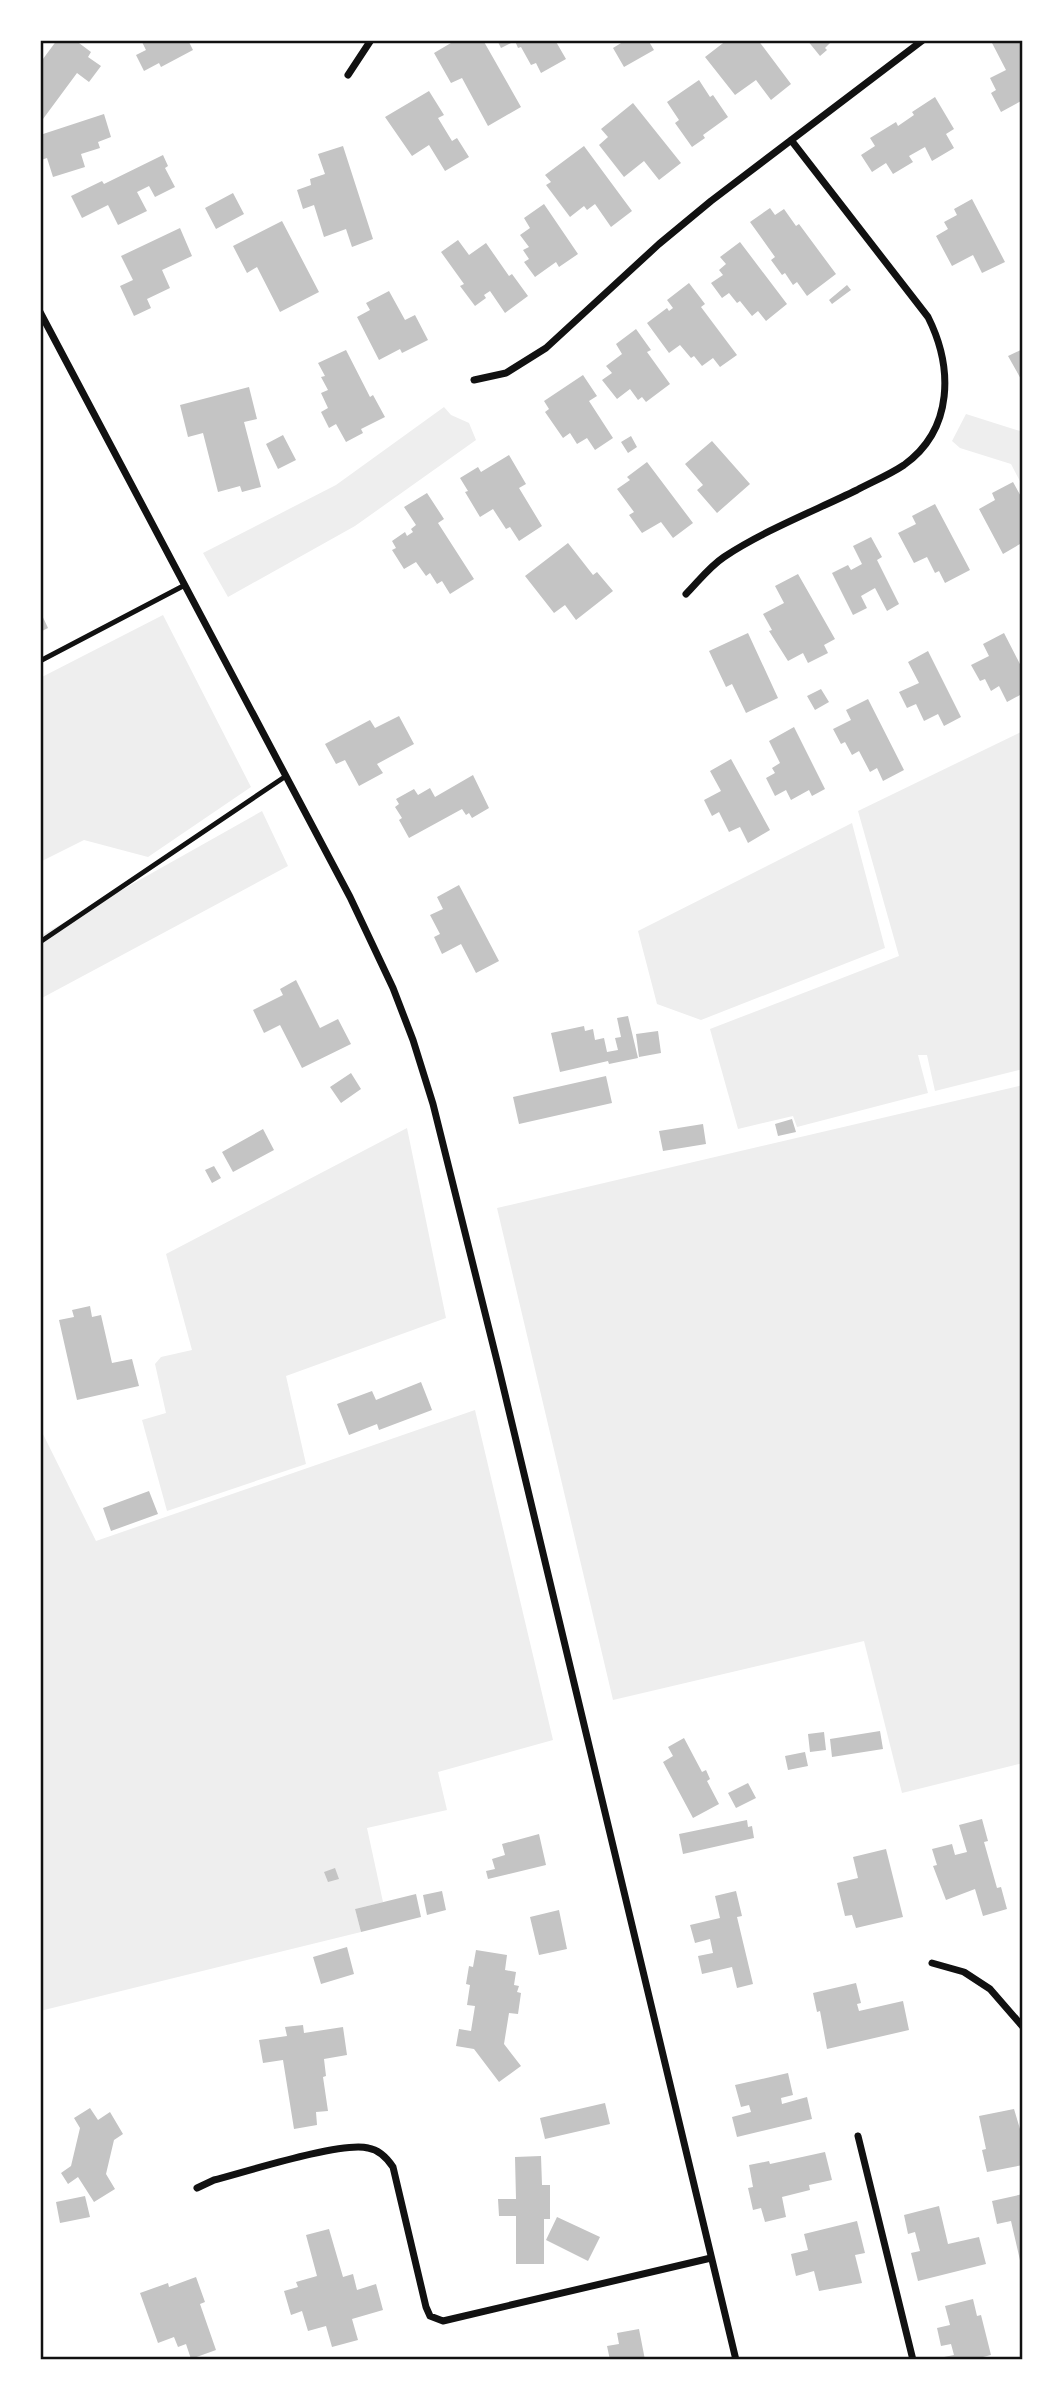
<svg xmlns="http://www.w3.org/2000/svg" width="1063" height="2400" font-family="Rubik,sans-serif">
<rect width="100%" height="100%" fill="#fff"/>
<path fill="#eee" d="M444 407 451 415 469 423 476 440 355 526 228 597 203 553 336 485Z
M966 414 1023 432V487L1011 464 960 448 952 441Z
M163 615 251 787 148 857 84 840 40 862V678Z
M1023 731V1069L935 1091 927 1055H918L928 1093 797 1127 793 1116 738 1129 710 1029 899 956 858 811Z
M262 811 288 866 40 999V936Z
M852 823 885 948 701 1020 657 1004 638 931Z
M1023 1085V1763L902 1793 864 1641 613 1700 497 1208Z
M407 1128 446 1318 286 1376 306 1464 167 1511 142 1420 166 1413 155 1364 161 1357 192 1350 166 1254Z
M475 1410 553 1740 438 1772 447 1810 367 1828 383 1902 355 1909 361 1932 40 2011V1428L96 1541Z"/>
<path fill="#c4c4c4" d="M57 40H75L91 52 88 57 101 66 89 82 77 73 43 119 40 117V63Z
M141 40H188L193 50 161 67 159 63 144 71 136 55 146 50Z
M456 40H483L521 107 488 126 462 78 451 83 434 53Z
M497 40H555L566 59 541 73 536 63 531 65 521 47 518 48 515 41 501 48Z
M626 40H648L654 50 624 67 613 48Z
M727 40H758L791 84 771 100 756 80 735 95 705 57Z
M807 40H833L825 48 827 50 820 56Z
M997 40H1018L1023 48V100L1001 112 991 93 996 90 990 78 1006 70 992 43Z
M699 80 710 97 713 95 728 117 703 135 705 138 692 147 675 123 679 120 667 102Z
M429 91 444 115 438 118 452 141 457 138 469 157 445 171 429 145 412 156 385 117Z
M935 97 954 129 946 134 954 148 932 161 925 147 909 156 913 162 893 174 886 163 872 172 861 155 875 146 870 138 896 122 898 126 914 115 912 112Z
M633 103 681 163 659 180 644 161 624 177 599 145 608 137 601 129Z
M104 114 111 137 98 142 100 148 81 154 85 167 53 177 47 158 41 160 40 159V135Z
M343 146 373 239 352 247 346 229 324 237 314 205 303 209 297 190 311 185 310 179 325 174 318 154Z
M584 146 632 211 611 227 595 204 587 210 584 206 570 217 546 185 551 182 545 175Z
M163 155 168 166 165 168 175 187 155 197 149 186 137 192 147 211 118 225 108 205 82 218 71 196 102 181 104 184Z
M233 193 244 214 216 229 205 208Z
M972 199 1005 262 982 273 973 255 952 266 936 236 948 229 944 222 957 215 954 209Z
M544 204 578 254 559 267 556 262 535 277 524 262 529 259 523 250 529 247 520 235 530 228 524 218Z
M770 208 775 215 784 209 796 226 799 224 836 274 807 296 797 282 793 285 785 273 782 275 771 260 775 257 750 222Z
M282 221 319 292 280 312 257 267 247 273 233 246Z
M180 228 192 256 162 270 170 288 147 299 151 308 134 316 120 286 133 280 121 256Z
M458 240 469 255 486 243 509 276 512 274 528 296 505 313 490 291 484 295 486 298 475 306 460 286 464 284 441 252Z
M740 242 787 304 766 321 758 311 752 316 740 301 737 303 729 293 722 298 711 283 723 275 719 270 726 264 720 257Z
M689 283 705 304 701 307 737 355 720 367 713 358 702 366 694 356 691 358 680 345 669 353 647 323 667 308 669 311 673 308 667 300Z
M847 285 851 290 832 304 829 300Z
M389 291 405 320 415 315 428 340 402 353 400 349 379 360 357 317 370 310 366 303Z
M636 329 651 350 647 352 670 384 646 402 642 397 638 400 630 389 617 399 602 380 612 373 606 366 622 354 616 344Z
M1023 349V388L1020 382 1022 381 1008 356Z
M346 350 370 397 373 395 385 417 361 429 363 433 346 442 336 424 329 428 321 412 328 408 321 393 328 390 321 377 325 376 318 363Z
M583 375 597 396 589 401 613 438 595 450 587 438 577 444 570 433 563 438 545 412 549 409 544 401Z
M249 387 257 419 244 422 261 487 242 492 240 486 218 492 203 433 188 437 180 405Z
M283 435 296 460 278 469 266 444Z
M631 436 637 447 628 453 621 442Z
M712 441 750 484 717 513 697 490 703 485 685 464Z
M509 455 526 484 519 488 542 526 519 541 510 527 506 529 493 509 480 517 465 492 468 491 460 478 478 467 481 472Z
M647 462 693 523 673 538 661 522 642 533 629 515 634 512 617 489 630 480 627 477Z
M1013 482 1023 500V549L1020 544 1003 554 979 509 995 500 992 493Z
M427 493 444 519 438 523 474 579 450 594 442 581 437 584 430 573 426 576 416 562 404 569 392 550 396 548 392 541 405 532 407 536 413 532 411 529 416 525 404 507Z
M935 504 970 570 945 583 939 571 935 573 927 557 914 563 898 533 916 524 912 516Z
M871 537 882 557 877 560 899 604 887 611 875 588 861 596 867 608 853 615 832 573 848 565 851 570 862 564 853 546Z
M568 543 593 575 597 572 613 591 576 620 565 605 554 613 525 576Z
M798 574 835 639 824 645 828 653 808 663 803 653 788 661 769 631 772 630 763 614 784 603 775 586Z
M40 611 48 628 40 632Z
M748 633 778 698 746 713 732 684 726 687 709 651Z
M1004 633 1023 670V701L1020 695 1007 702 999 686 991 691 985 679 980 681 971 665 989 656 983 644Z
M928 651 961 717 944 726 938 714 924 721 916 704 907 708 899 692 919 683 908 662Z
M821 689 829 702 815 710 807 696Z
M868 699 904 770 883 781 877 768 870 772 859 751 852 755 845 742 841 744 833 729 851 720 846 710Z
M399 716 414 744 377 764 383 773 359 786 345 760 336 764 325 744 370 720 375 728Z
M794 727 825 789 812 796 809 790 791 800 786 790 775 796 766 778 775 773 772 768 780 763 769 741Z
M731 759 770 830 748 843 740 827 729 832 719 812 712 816 704 800 721 791 710 771Z
M473 775 489 808 472 818 469 813 466 815 462 809 409 838 399 820 402 818 395 807 399 804 396 799 414 789 418 795 430 788 435 797Z
M459 885 499 961 476 973 461 944 442 954 434 937 440 934 430 915 443 909 437 897Z
M296 980 320 1028 338 1019 351 1044 302 1068 280 1025 264 1033 253 1010 283 995 280 989Z
M628 1016 638 1058 609 1064 608 1061 560 1072 551 1033 584 1026 585 1031 593 1029 595 1040 604 1038 607 1052 618 1050 615 1038 621 1037 617 1018Z
M658 1031 661 1053 639 1057 636 1034Z
M351 1073 361 1089 341 1103 330 1087Z
M606 1076 612 1103 519 1124 513 1097Z
M792 1119 796 1132 778 1136 775 1124Z
M703 1124 706 1144 663 1151 659 1131Z
M263 1129 274 1150 233 1172 222 1152Z
M214 1166 221 1178 212 1183 205 1170Z
M90 1306 92 1317 101 1315 112 1363 132 1359 139 1386 77 1400 59 1320 74 1317 72 1310Z
M421 1382 432 1410 379 1430 377 1424 349 1435 337 1404 372 1391 376 1400Z
M149 1491 158 1514 111 1531 103 1508Z
M880 1731 883 1749 832 1757 830 1739Z
M824 1732 826 1750 810 1752 808 1734Z
M684 1738 702 1772 706 1770 710 1779 707 1781 719 1804 693 1818 663 1762 673 1756 668 1747Z
M805 1752 808 1766 788 1770 785 1756Z
M748 1783 756 1798 736 1808 728 1793Z
M982 1819 988 1841 984 1842 997 1888 1001 1887 1007 1909 983 1916 975 1889 946 1900 933 1866 937 1865 932 1849 952 1844 955 1855 967 1852 959 1825Z
M747 1820 748 1827 752 1826 754 1838 683 1854 679 1834Z
M539 1834 546 1865 488 1879 486 1871 495 1869 492 1859 505 1855 502 1844Z
M886 1849 903 1917 856 1928 852 1915 845 1916 837 1883 858 1878 853 1857Z
M335 1868 339 1879 328 1882 324 1872Z
M442 1891 446 1910 427 1915 423 1895Z
M736 1891 742 1916 737 1917 753 1984 737 1988 732 1967 702 1974 698 1956 713 1953 710 1939 695 1943 690 1925 720 1918 715 1896Z
M416 1894 421 1917 361 1932 355 1909Z
M559 1910 567 1949 539 1955 530 1917Z
M347 1947 354 1974 321 1984 313 1957Z
M476 1950 507 1955 505 1970 516 1972 514 1985 519 1986 517 1992 521 1993 518 2014 509 2013 504 2044 521 2066 499 2082 474 2049 456 2046 459 2029 471 2031 475 2006 467 2005 470 1985 466 1984 469 1966 473 1967Z
M856 1983 861 2003 857 2004 859 2011 903 2001 909 2030 827 2049 820 2011 817 2012 813 1993Z
M303 2025 304 2033 343 2027 347 2055 324 2059 326 2076 323 2077 328 2111 316 2112 317 2125 294 2129 283 2060 263 2063 259 2040 287 2036 285 2027Z
M788 2073 793 2095 781 2098 782 2104 807 2097 812 2119 737 2137 732 2117 751 2112 749 2105 741 2107 735 2085Z
M605 2103 610 2124 545 2139 540 2118Z
M90 2108 98 2120 110 2112 123 2134 114 2140 106 2174 115 2189 94 2202 78 2177 68 2184 61 2173 71 2166 80 2128 74 2118Z
M1014 2109 1023 2139V2165L987 2172 982 2150 986 2149 979 2116Z
M825 2152 832 2180 809 2185 810 2190 782 2197 786 2217 765 2222 761 2208 753 2210 748 2188 753 2187 749 2165 769 2161 770 2164Z
M541 2156 542 2185H550V2219H544V2264H516V2216H499L498 2199H516L515 2157Z
M1023 2194V2269H1022L1011 2221 997 2224 992 2201Z
M85 2196 90 2217 60 2223 56 2202Z
M939 2206 948 2244 979 2237 986 2264 918 2281 911 2253 920 2251 915 2232 908 2234 904 2215Z
M557 2217 600 2237 588 2261 546 2240Z
M857 2221 865 2253 855 2255 862 2283 819 2291 814 2271 796 2276 791 2254 808 2250 804 2234Z
M329 2229 343 2277 353 2274 357 2290 376 2284 383 2310 352 2319 358 2340 332 2347 326 2326 308 2331 302 2311 291 2315 284 2291 298 2287 296 2282 317 2276 306 2235Z
M196 2277 205 2302 200 2304 216 2350 191 2359 186 2344 178 2347 174 2337 158 2343 140 2293 168 2283 169 2287Z
M973 2299 977 2316 981 2315 991 2355 979 2358V2360H945L944 2357 954 2355 951 2344 941 2346 937 2328 950 2325 945 2306Z
M639 2329 645 2360H610L607 2346 619 2344 617 2333Z"/>
<g fill="none" stroke-linecap="round" stroke-linejoin="round">
<path stroke="#111" stroke-width="5" d="M40 661 185 585
M40 942 286 776"/>
<path stroke="#111" stroke-width="7" d="M348 75 371 40
M40 312 350 897 393 988 413 1040 433 1104 498 1365 736 2360
M474 380 506 373 546 348 659 244 711 201 923 40
M686 594C698 582 709 567 724 557 763 531 814 511 857 490 872 482 889 475 904 465 954 429 953 367 928 317L791 140
M932 1963 964 1972 990 1989 1023 2027
M858 2136 913 2360
M197 2188 214 2180C245 2172 342 2141 368 2148 380 2150 387 2158 393 2167L426 2307 430 2316 443 2321 711 2258"/>
</g>
<rect width="1063" height="2400" fill="none" stroke="#ffffff" stroke-width="84"/>
<rect x="42" y="42" width="979" height="2316" fill="none" stroke="#111" stroke-width="2.5"/>
</svg>
